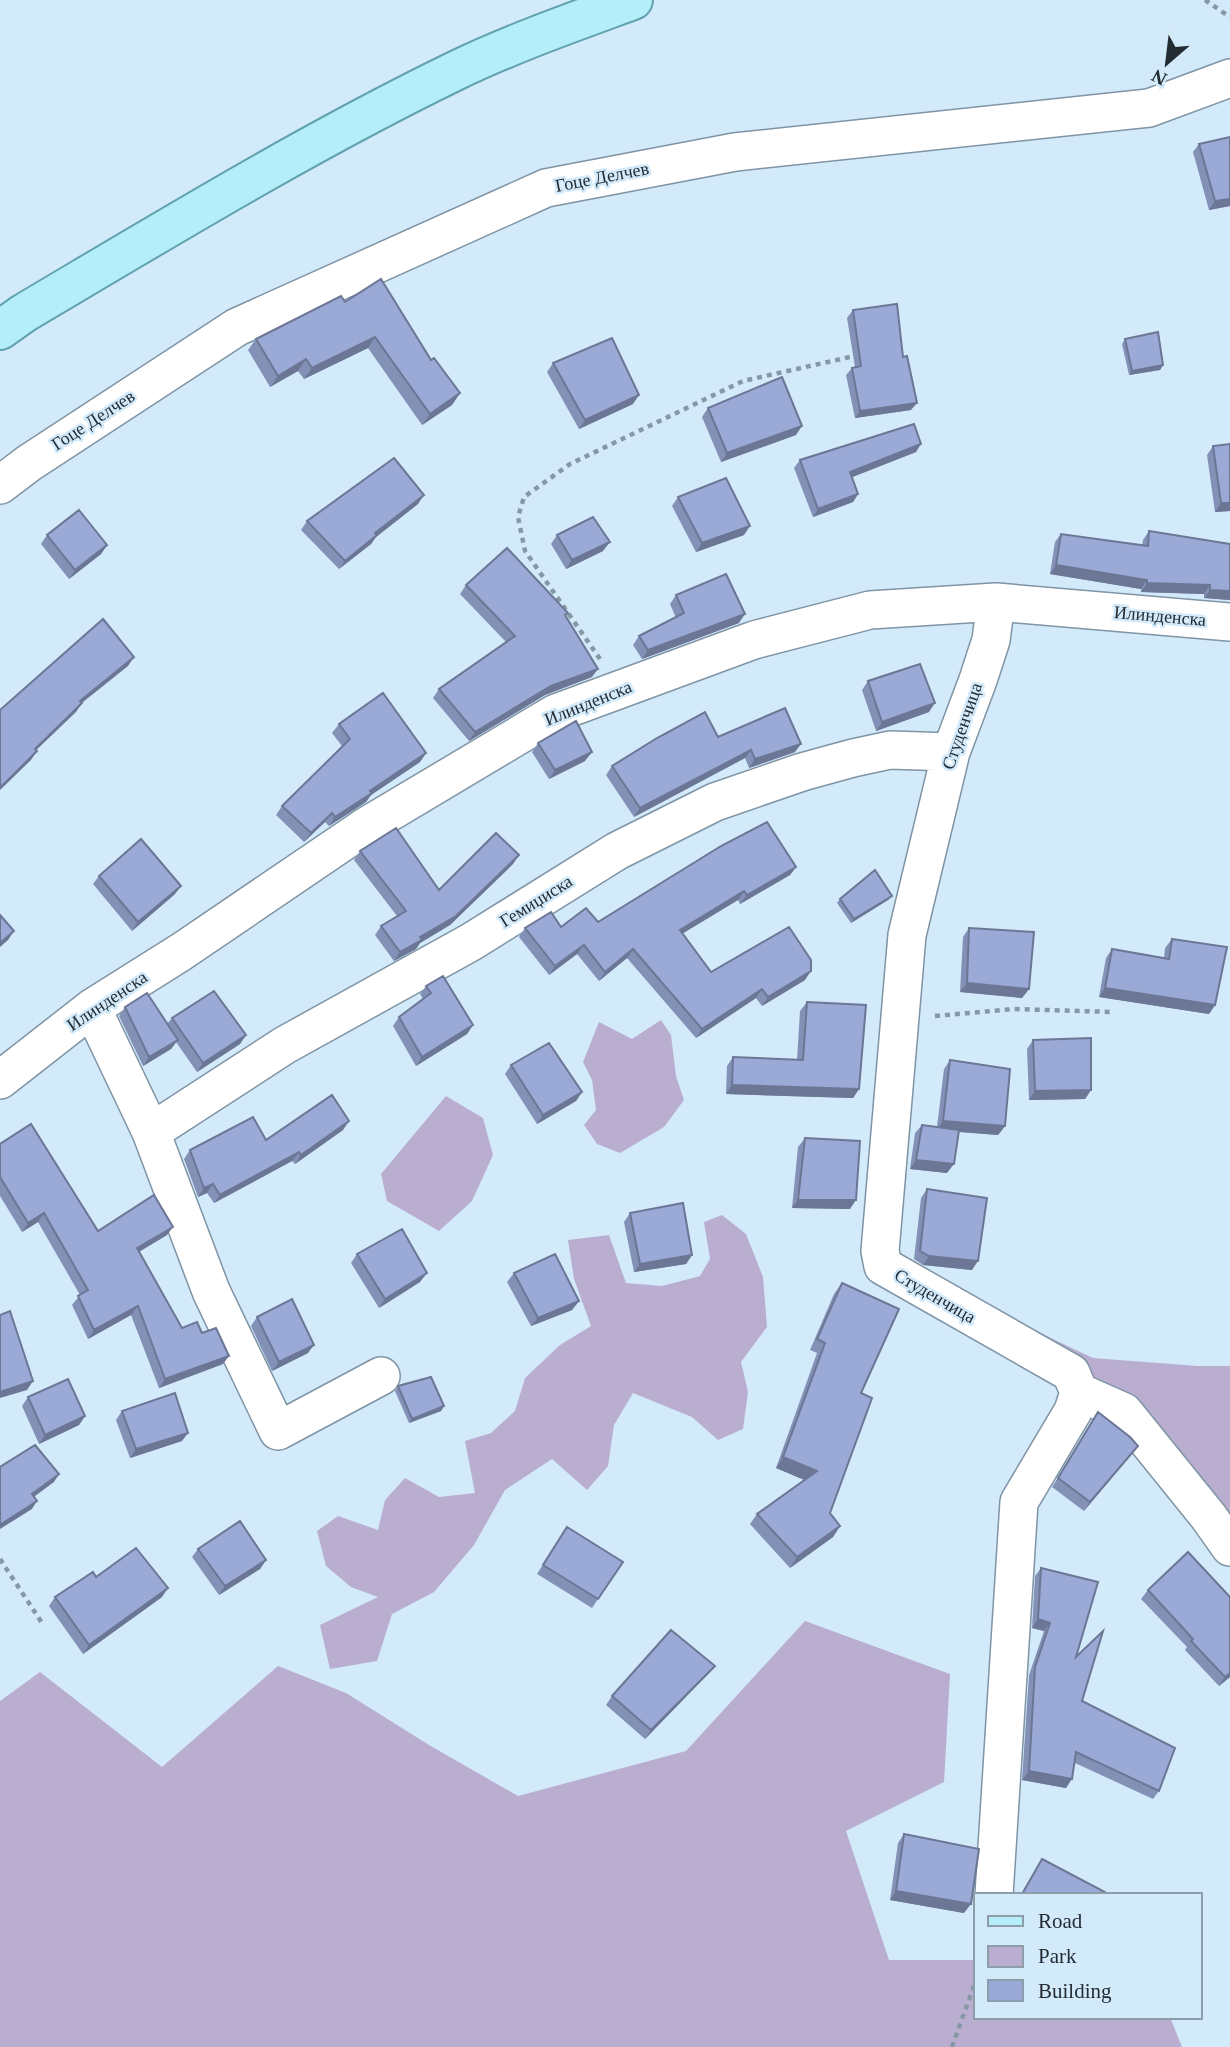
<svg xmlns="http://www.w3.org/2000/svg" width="1230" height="2047" font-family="'Times New Roman',serif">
<rect width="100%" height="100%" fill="#d3eafb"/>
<path fill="#b9aed0" d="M661 1020 671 1035 676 1076 684 1100 664 1127 620 1153 597 1144 584 1125 596 1110 592 1080 583 1062 599 1022 632 1039Z
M446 1096 483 1118 493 1155 472 1201 439 1231 387 1201 381 1174Z
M722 1215 746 1234 763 1277 767 1327 741 1362 748 1392 743 1429 718 1440 692 1417 633 1393 614 1425 608 1466 587 1490 552 1459 505 1490 474 1545 434 1592 392 1614 377 1661 330 1669 320 1625 378 1597 351 1587 326 1566 317 1531 338 1516 378 1530 385 1500 405 1478 439 1497 475 1493 465 1441 491 1433 515 1411 525 1378 560 1345 591 1326 574 1279 568 1240 609 1235 626 1283 662 1286 700 1276 710 1259 704 1222Z
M998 1313 1093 1358 1197 1366H1230V1527Z
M805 1621 950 1674 944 1782 846 1831 889 1960H976V2017H1170L1182 2047H0V1701L40 1672 162 1767 278 1666 346 1693 429 1745 518 1796 686 1751Z"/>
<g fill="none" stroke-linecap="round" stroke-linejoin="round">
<g stroke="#7f94a4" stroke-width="40">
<path id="street" d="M0 485 29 463 237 327 546 188 735 152 1149 108 1230 78
M92 1008 151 1132 211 1291 278 1431 381 1376
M0 1080 92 1008 181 952 365 827 556 713 754 640 870 610 996 602 1230 622
M151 1132 285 1045 471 942 617 851 715 802 802 772 853 758 890 750 951 752
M1079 1392 1124 1412 1208 1516 1230 1547
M994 1895 1019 1502 1073 1411 1079 1392 1071 1373 883 1266 880 1251 907 935 951 752 978 680 991 640 996 602"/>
</g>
<g stroke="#61a2b0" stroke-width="42">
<path id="primary" d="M0 330 24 313C166 229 307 143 455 71 513 43 573 22 633 0"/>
</g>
<path stroke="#8798a5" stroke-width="4.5" stroke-dasharray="5 5" stroke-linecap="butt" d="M1205 0 1230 17
M600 659 525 551 518 517 524 497 570 464 743 381 859 355
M935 1016 1014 1009 1112 1012
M0 1559 42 1623
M952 2047 976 1980"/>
<use href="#street" stroke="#fff" stroke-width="37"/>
<use href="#primary" stroke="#b4eef8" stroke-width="38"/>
</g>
<path fill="#8491b7" d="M1199 144 1230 206 1209 210 1193 152Z
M345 302 431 360 460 393 452 405 422 425 368 348 304 379 298 371 270 387 248 350 256 339Z
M853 310 911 410 855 418 846 375 852 368 855 367 847 318Z
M1125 339 1163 365 1160 370 1129 375 1122 344Z
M553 363 633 404 579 429 547 372Z
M708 408 796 435 721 462 702 417Z
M1213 446 1230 511 1215 512 1207 455Z
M916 452 852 477 858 494 853 502 813 517 794 468 800 460Z
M678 497 744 535 696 552 672 506Z
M418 504 376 537 371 544 339 569 301 530 307 521Z
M1149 531 1230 544V600L1204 598V594L1141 592V589L1050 574 1055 542 1061 534 1142 546 1143 540Z
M47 535 107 545 101 554 69 579 41 544Z
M557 535 603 551 566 569 551 544Z
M466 585 566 616 592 677 545 695 469 741 433 698 439 689 506 642 460 594Z
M676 595 739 623 642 659 633 645 639 636 676 618 670 604Z
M868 681 929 712 876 731 862 690Z
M339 724 426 753 420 762 371 795 366 802 329 826 325 822 304 842 276 815 282 806 342 746 332 733Z
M718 737 795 752 749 768 745 758 634 817 606 775 612 766Z
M538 743 585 761 549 779 532 752Z
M360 851 439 890 513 864 450 925 420 943 416 949 394 961 375 935 381 926 397 916 354 860Z
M796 867 790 875 740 904 738 900 682 934 711 972 805 980 762 1006 756 998 696 1038 627 958 599 981 577 954 549 975 519 937 525 928 561 927 598 922Z
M99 876 175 894 132 931 93 884Z
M892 896 888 900 851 923 837 903 840 899Z
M969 928 1029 989 1022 998 960 992 963 937Z
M1172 939 1215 1005 1209 1014 1099 997 1106 958 1112 949 1164 958 1165 948Z
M426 986 473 1025 467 1034 416 1066 393 1026 399 1017 423 999 420 994Z
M807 1002 859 1089 853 1098 726 1094 727 1066 733 1057 797 1060 800 1011Z
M125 1007 167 1024 172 1018 246 1035 240 1044 197 1072 176 1042 171 1049 143 1066 119 1016Z
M1033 1040 1091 1090 1085 1099 1029 1100 1027 1049Z
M950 1060 1005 1126 998 1135 958 1132 947 1173 910 1169 915 1133 922 1125 937 1127 944 1069Z
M511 1065 582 1092 576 1101 537 1124 505 1074Z
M343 1130 295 1164 292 1161 214 1203 207 1193 198 1197 184 1159 190 1150Z
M805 1138 850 1209 792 1208 798 1147Z
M0 1144 98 1231 167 1235 139 1252 182 1328 202 1333 223 1364 159 1388 131 1315 88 1339 72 1305 80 1295 38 1222 22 1232 0 1196Z
M927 1189 972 1270 923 1265 914 1259 921 1198Z
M630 1213 692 1255 686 1264 634 1272 624 1222Z
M357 1254 420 1282 379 1308 351 1263Z
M514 1273 579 1301 572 1310 531 1326 507 1282Z
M842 1283 861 1393 830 1513 840 1526 833 1537 790 1568 750 1524 757 1514 805 1480 776 1468 817 1353 810 1350 834 1294Z
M257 1317 308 1353 272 1371 251 1326Z
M398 1386 444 1406 441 1411 409 1423 395 1391Z
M28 1397 85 1416 79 1425 39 1444 22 1406Z
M122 1411 182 1441 130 1458 116 1420Z
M1098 1412 1138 1446 1084 1511 1052 1487Z
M561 1536 623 1562 592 1608 537 1574Z
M198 1549 266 1560 260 1569 219 1595 192 1557Z
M1041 1568 1076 1657 1082 1701 1159 1791 1153 1799 1075 1763 1066 1788 1022 1780 1029 1675 1044 1631 1032 1628 1035 1576Z
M1148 1590 1230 1597V1677L1219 1686 1185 1650 1187 1647 1141 1599Z
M55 1597H162L83 1654 49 1606Z
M708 1674 645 1739 606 1705 612 1696Z
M904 1834 964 1913 890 1900 898 1843Z
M1042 1859 1103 1895H1021Z"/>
<path fill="#6c7695" d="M1230 199V206L1209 210 1215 201Z
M375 337 368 348 304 379 312 368Z
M306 359 298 371 270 387 278 376Z
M1163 365 1160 370 1129 375 1132 371Z
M460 393 452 405 422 425 430 414Z
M639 395 633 404 579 429 585 420Z
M917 403 911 410 855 418 860 411Z
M802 426 796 435 721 462 727 453Z
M921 444 916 452 845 480 850 472Z
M858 494 853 502 813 517 818 509Z
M424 495 418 504 376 537 371 544 339 569 345 561 375 533Z
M1221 503H1230V511L1215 512Z
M750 526 744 535 696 552 702 543Z
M610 542 603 551 566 569 572 560Z
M107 545 101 554 69 579 75 570Z
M1056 565 1147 580 1141 589 1050 574Z
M1147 583 1210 585 1204 594 1141 592Z
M1210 590 1230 591V600L1204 598Z
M745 614 739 623 642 659 648 650Z
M134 657 128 666 73 710 80 701Z
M598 669 592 677 545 695 469 741 475 732 551 686Z
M82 703 76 712 29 757 35 749Z
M935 703 929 712 876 731 882 722Z
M801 744 795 752 749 768 755 759Z
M751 750 745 758 634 817 640 808Z
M37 751 31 760 0 790V788Z
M592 752 585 761 549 779 555 770Z
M426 753 420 762 371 795 366 802 329 826 335 817 370 791Z
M332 813 325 822 304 842 311 833Z
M519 855 513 864 450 925 420 943 416 949 394 961 400 952 420 937Z
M796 867 790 875 740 904 747 895Z
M181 886 175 894 132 931 138 922Z
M744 891 738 900 673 939 680 930Z
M892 896 888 900 851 923 854 919Z
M14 931 8 940 0 947V943Z
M584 945 577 954 549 975 555 966Z
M633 949 627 958 599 981 605 972Z
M811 971 805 980 762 1006 768 997Z
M967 983 1029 989 1022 998 960 992Z
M1105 988 1215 1005 1209 1014 1099 997Z
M762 989 756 998 696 1038 702 1029Z
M473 1025 467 1034 416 1066 422 1057Z
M246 1035 240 1044 197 1072 203 1063Z
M178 1040 171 1049 143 1066 149 1057Z
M732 1085 859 1089 853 1098 726 1094Z
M1091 1090 1085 1099 1029 1100 1035 1091Z
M582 1092 576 1101 537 1124 543 1115Z
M349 1121 343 1130 295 1164 301 1155Z
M943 1121 1005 1126 998 1135 937 1130Z
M299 1152 292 1161 214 1203 220 1195Z
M916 1160 954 1164 947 1173 910 1169Z
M213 1184 207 1193 198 1197 204 1188Z
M798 1200H856L850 1209 792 1208Z
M44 1213 38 1222 22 1232 28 1223Z
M173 1227 167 1235 130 1257 137 1248Z
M692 1255 686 1264 634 1272 640 1264Z
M929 1256 978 1261 972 1270 923 1265Z
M427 1273 420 1282 379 1308 385 1299Z
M579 1301 572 1310 531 1326 538 1318Z
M138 1306 131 1315 88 1339 94 1330Z
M314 1345 308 1353 272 1371 279 1362Z
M229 1356 223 1364 159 1388 165 1379Z
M33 1381 27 1390 0 1398V1392Z
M444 1406 441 1411 409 1423 412 1419Z
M85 1416 79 1425 39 1444 45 1435Z
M188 1433 182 1441 130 1458 136 1449Z
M1138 1446 1131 1455 1084 1511 1090 1502Z
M783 1457 817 1471 809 1482 776 1468Z
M59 1474 54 1482 27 1502 32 1494Z
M37 1501 32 1509 0 1529V1525Z
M840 1526 833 1537 790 1568 797 1557Z
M266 1560 260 1569 219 1595 225 1586Z
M168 1588 162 1597 83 1654 89 1645Z
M1038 1619 1050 1623 1044 1631 1032 1628Z
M715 1666 708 1674 645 1739 651 1730Z
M1230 1673V1677L1219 1686 1225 1677Z
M1029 1771 1072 1779 1066 1788 1022 1780Z
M896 1891 971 1904 964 1913 890 1900Z"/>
<path fill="#9aa9d5" stroke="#6c7695" stroke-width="2" d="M1230 137V199L1215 201 1199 144Z
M381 279 431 360 434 358 460 393 430 414 375 337 312 368 306 359 278 376 256 339 341 296 345 302Z
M897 304 903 357 907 356 917 403 860 411 852 368 861 366 853 310Z
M1158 332 1163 365 1132 371 1125 339Z
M612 338 639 395 585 420 553 363Z
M782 377 802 426 727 453 708 408Z
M914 424 921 444 850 472 858 494 818 509 800 460Z
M1230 444V503H1221L1213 446Z
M394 458 424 495 375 533 377 535 345 561 307 521Z
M726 478 750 526 702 543 678 497Z
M79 510 107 545 75 570 47 535Z
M593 517 610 542 572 560 557 535Z
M1149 531 1230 544V591L1210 590V585L1147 583V580L1056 565 1061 534 1148 546Z
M507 548 568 613 565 615 598 669 551 686 475 732 439 689 515 636 466 585Z
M726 574 745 614 648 650 639 636 684 613 676 595Z
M103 619 134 657 80 701 82 703 35 749 37 751 0 788V710Z
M920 664 935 703 882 722 868 681Z
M383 693 426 753 370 791 372 793 335 817 332 813 311 833 282 806 350 739 339 724Z
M785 708 801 744 755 759 751 750 640 808 612 766 657 738 705 712 718 737Z
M576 721 592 752 555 770 538 743Z
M767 822 796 867 747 895 744 891 680 930 711 972 789 927 811 960V971L768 997 762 989 702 1029 633 949 605 972 584 945 555 966 525 928 551 912 561 927 586 908 598 922 721 846Z
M396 828 439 890 496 833 519 855 456 916 420 937 422 940 400 952 381 926 406 911 360 851Z
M141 839 181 886 138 922 99 876Z
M875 870 892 896 854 919 840 899Z
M0 915 14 931 0 943Z
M969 928 1034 932 1029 989 967 983Z
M1172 939 1227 947 1215 1005 1105 988 1112 949 1169 959Z
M443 976 473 1025 422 1057 399 1017 431 993 426 986Z
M214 991 246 1035 203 1063 172 1018Z
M147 993 178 1040 149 1057 125 1007Z
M807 1002 866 1005 859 1089 732 1085 733 1057 803 1060Z
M1091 1038V1090L1035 1091 1033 1040Z
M549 1043 582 1092 543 1115 511 1065Z
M950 1060 1010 1069 1005 1126 943 1121Z
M332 1095 349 1121 301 1155 299 1152 220 1195 213 1184 204 1188 190 1150 253 1117 266 1140Z
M31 1124 98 1231 154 1195 173 1227 137 1248 182 1328 197 1322 202 1333 216 1328 229 1356 165 1379 138 1306 94 1330 78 1296 88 1290 44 1213 28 1223 0 1177V1144Z
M922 1125 959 1130 954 1164 916 1160Z
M805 1138 860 1141 856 1200H798Z
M927 1189 987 1198 978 1261 929 1256 920 1251Z
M683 1203 692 1255 640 1264 630 1213Z
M402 1229 427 1273 385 1299 357 1254Z
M555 1254 579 1301 538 1318 514 1273Z
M842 1283 899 1309 861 1393 872 1398 830 1513 840 1526 797 1557 757 1514 817 1471 783 1457 825 1343 817 1339Z
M292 1299 314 1345 279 1362 257 1317Z
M10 1311 33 1381 0 1392V1315Z
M431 1377 444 1406 412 1419 398 1386Z
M68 1379 85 1416 45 1435 28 1397Z
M175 1393 188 1433 136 1449 122 1411Z
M1098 1412 1130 1437 1138 1446 1090 1502 1058 1478Z
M35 1445 59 1474 32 1494 37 1501 0 1525V1467Z
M240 1521 266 1560 225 1586 198 1549Z
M567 1527 623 1562 598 1599 543 1565Z
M136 1548 168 1588 89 1645 55 1597 93 1572 96 1577Z
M1188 1552 1230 1597V1673L1225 1677 1191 1641 1193 1639 1148 1590Z
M1041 1568 1098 1582 1076 1657 1103 1631 1082 1701 1175 1748 1159 1791 1076 1752 1072 1779 1029 1771 1035 1667 1050 1623 1038 1619Z
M671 1630 715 1666 651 1730 612 1696Z
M904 1834 979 1849 971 1904 896 1891Z
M1042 1859 1105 1892 1103 1895H1023L1022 1894Z"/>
<g text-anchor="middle" stroke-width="5" stroke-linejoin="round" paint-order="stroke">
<g font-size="18" fill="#242c33" stroke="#d3eafb">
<text transform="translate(602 177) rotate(-11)" y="6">Гоце Делчев</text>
<text transform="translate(93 420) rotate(-33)" y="6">Гоце Делчев</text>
<text transform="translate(1160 616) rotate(5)" y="6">Илинденска</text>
<text transform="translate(588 703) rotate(-22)" y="6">Илинденска</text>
<text transform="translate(962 726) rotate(-71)" y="6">Студенчица</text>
<text transform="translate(536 901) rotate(-32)" y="6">Гемиџиска</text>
<text transform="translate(107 1001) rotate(-34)" y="6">Илинденска</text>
<text transform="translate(935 1296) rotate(30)" y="6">Студенчица</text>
</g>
</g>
<rect x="974" y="1893" width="228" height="126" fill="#d3eafb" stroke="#8d9eab" stroke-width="2"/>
<rect x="988" y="1916" width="35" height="10" fill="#b4eef8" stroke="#8d9eab" stroke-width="2"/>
<text x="1038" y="1928" font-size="21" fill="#242c33">Road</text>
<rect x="988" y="1946" width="35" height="21" fill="#b9aed0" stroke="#8d9eab" stroke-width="2"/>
<text x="1038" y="1963" font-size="21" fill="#242c33">Park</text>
<rect x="988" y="1980" width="35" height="21" fill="#9aa9d5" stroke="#8d9eab" stroke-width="2"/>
<text x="1038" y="1998" font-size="21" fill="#242c33">Building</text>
<g transform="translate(1167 63) rotate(208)" stroke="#d3eafb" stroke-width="5" paint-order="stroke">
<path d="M0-5L12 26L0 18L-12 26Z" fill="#242c33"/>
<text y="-10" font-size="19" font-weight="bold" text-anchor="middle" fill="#242c33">N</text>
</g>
</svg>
